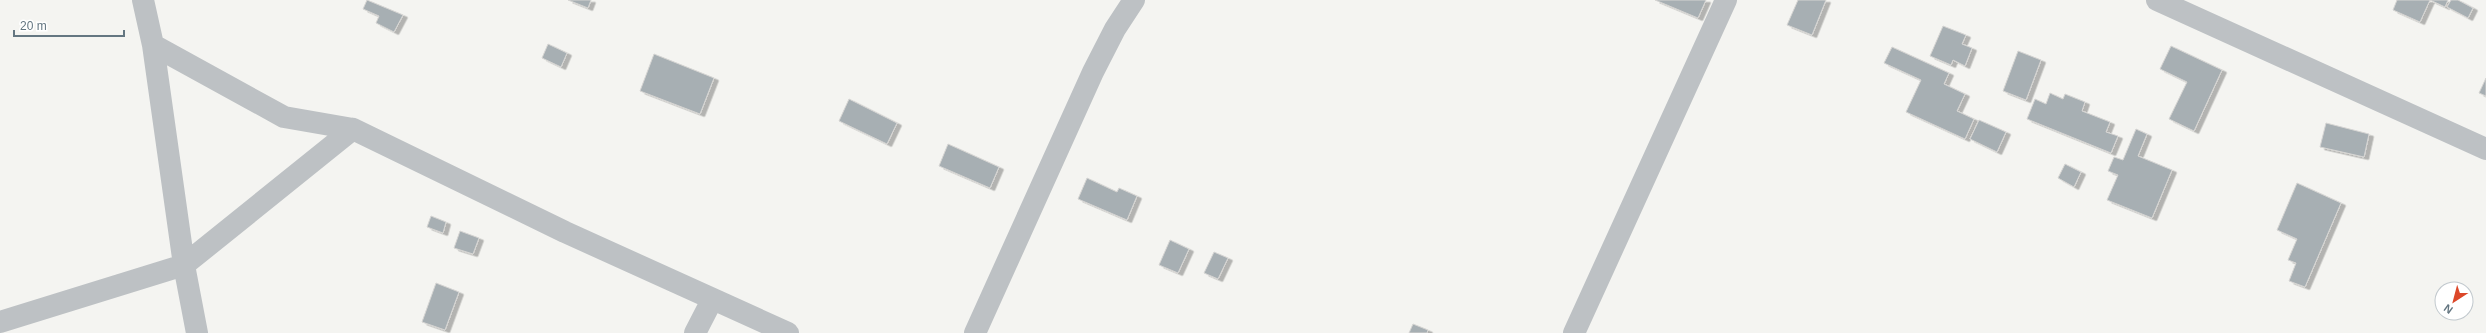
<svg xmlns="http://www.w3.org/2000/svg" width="2486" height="333" font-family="Arial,sans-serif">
<defs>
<filter id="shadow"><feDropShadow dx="4.5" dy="2.5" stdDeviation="0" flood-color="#0004"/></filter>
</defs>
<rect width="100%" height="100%" fill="#f4f4f1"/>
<path fill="#a7afb3" stroke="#d6d5d3" filter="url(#shadow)" d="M367 0 403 15 394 32 376 23 379 16 363 9Z
M568 0H591L588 8Z
M1655 0H1706L1698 18Z
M1798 0H1826L1812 35 1787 25Z
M2397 0H2448L2445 7 2430 0 2420 22 2393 10Z
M2451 0H2458L2473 8 2468 18 2447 7Z
M1943 26 1966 35 1962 44 1972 48 1965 66 1953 60 1951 65 1930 56Z
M548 44 567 53 561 67 542 58Z
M2171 46 2222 70 2194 131 2169 119 2187 82 2160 69Z
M1892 47 1949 73 1944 84 1965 94 1957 111 1974 119 1965 139 1906 112 1921 80 1884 63Z
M2018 51 2041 60 2026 100 2003 91Z
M654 54 714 78 700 114 640 91Z
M2486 78V96L2479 93Z
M2050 93 2063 99 2065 94 2085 102 2082 111 2110 122 2106 132 2118 136 2111 153 2027 119 2035 99 2046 104Z
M849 99 897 123 887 144 839 121Z
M1979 120 2006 132 1997 152 1970 139Z
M2326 123 2369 134 2364 157 2320 147Z
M2136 129 2147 134 2138 156 2172 170 2152 218 2107 200 2118 175 2108 171 2114 157 2123 160Z
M948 144 999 167 990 188 939 166Z
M2065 164 2081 172 2074 187 2058 178Z
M1087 178 1117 192 1119 188 1137 196 1127 220 1078 199Z
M2297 183 2341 203 2305 287 2289 281 2296 263 2288 260 2297 239 2277 230Z
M431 216 446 222 443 233 427 227Z
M460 231 479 238 473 254 454 248Z
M1170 240 1189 249 1178 273 1159 265Z
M1214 252 1228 258 1218 279 1204 273Z
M436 283 459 292 445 330 422 322Z
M1413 324 1428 330 1427 333H1409Z"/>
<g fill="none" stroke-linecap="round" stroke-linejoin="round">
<path stroke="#bdc1c4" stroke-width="22" d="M143 0 153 45 284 117 353 129
M2157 0 2486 149
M153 45 184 265 197 333
M0 322 184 265 353 129 565 232 788 333
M695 333 712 300
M975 333 1093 72 1115 29 1134 0
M1574 333 1726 0"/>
</g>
<g transform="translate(2454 301) rotate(216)"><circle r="19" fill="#ffffff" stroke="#c1c8cd"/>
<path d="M0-3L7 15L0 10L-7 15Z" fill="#dc4729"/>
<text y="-6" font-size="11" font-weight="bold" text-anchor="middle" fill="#647681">N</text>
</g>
<path d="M14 30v6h110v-6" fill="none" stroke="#647681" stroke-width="2"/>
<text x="20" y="30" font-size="12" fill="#647681" stroke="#ffffff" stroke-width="3" paint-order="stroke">20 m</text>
</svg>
